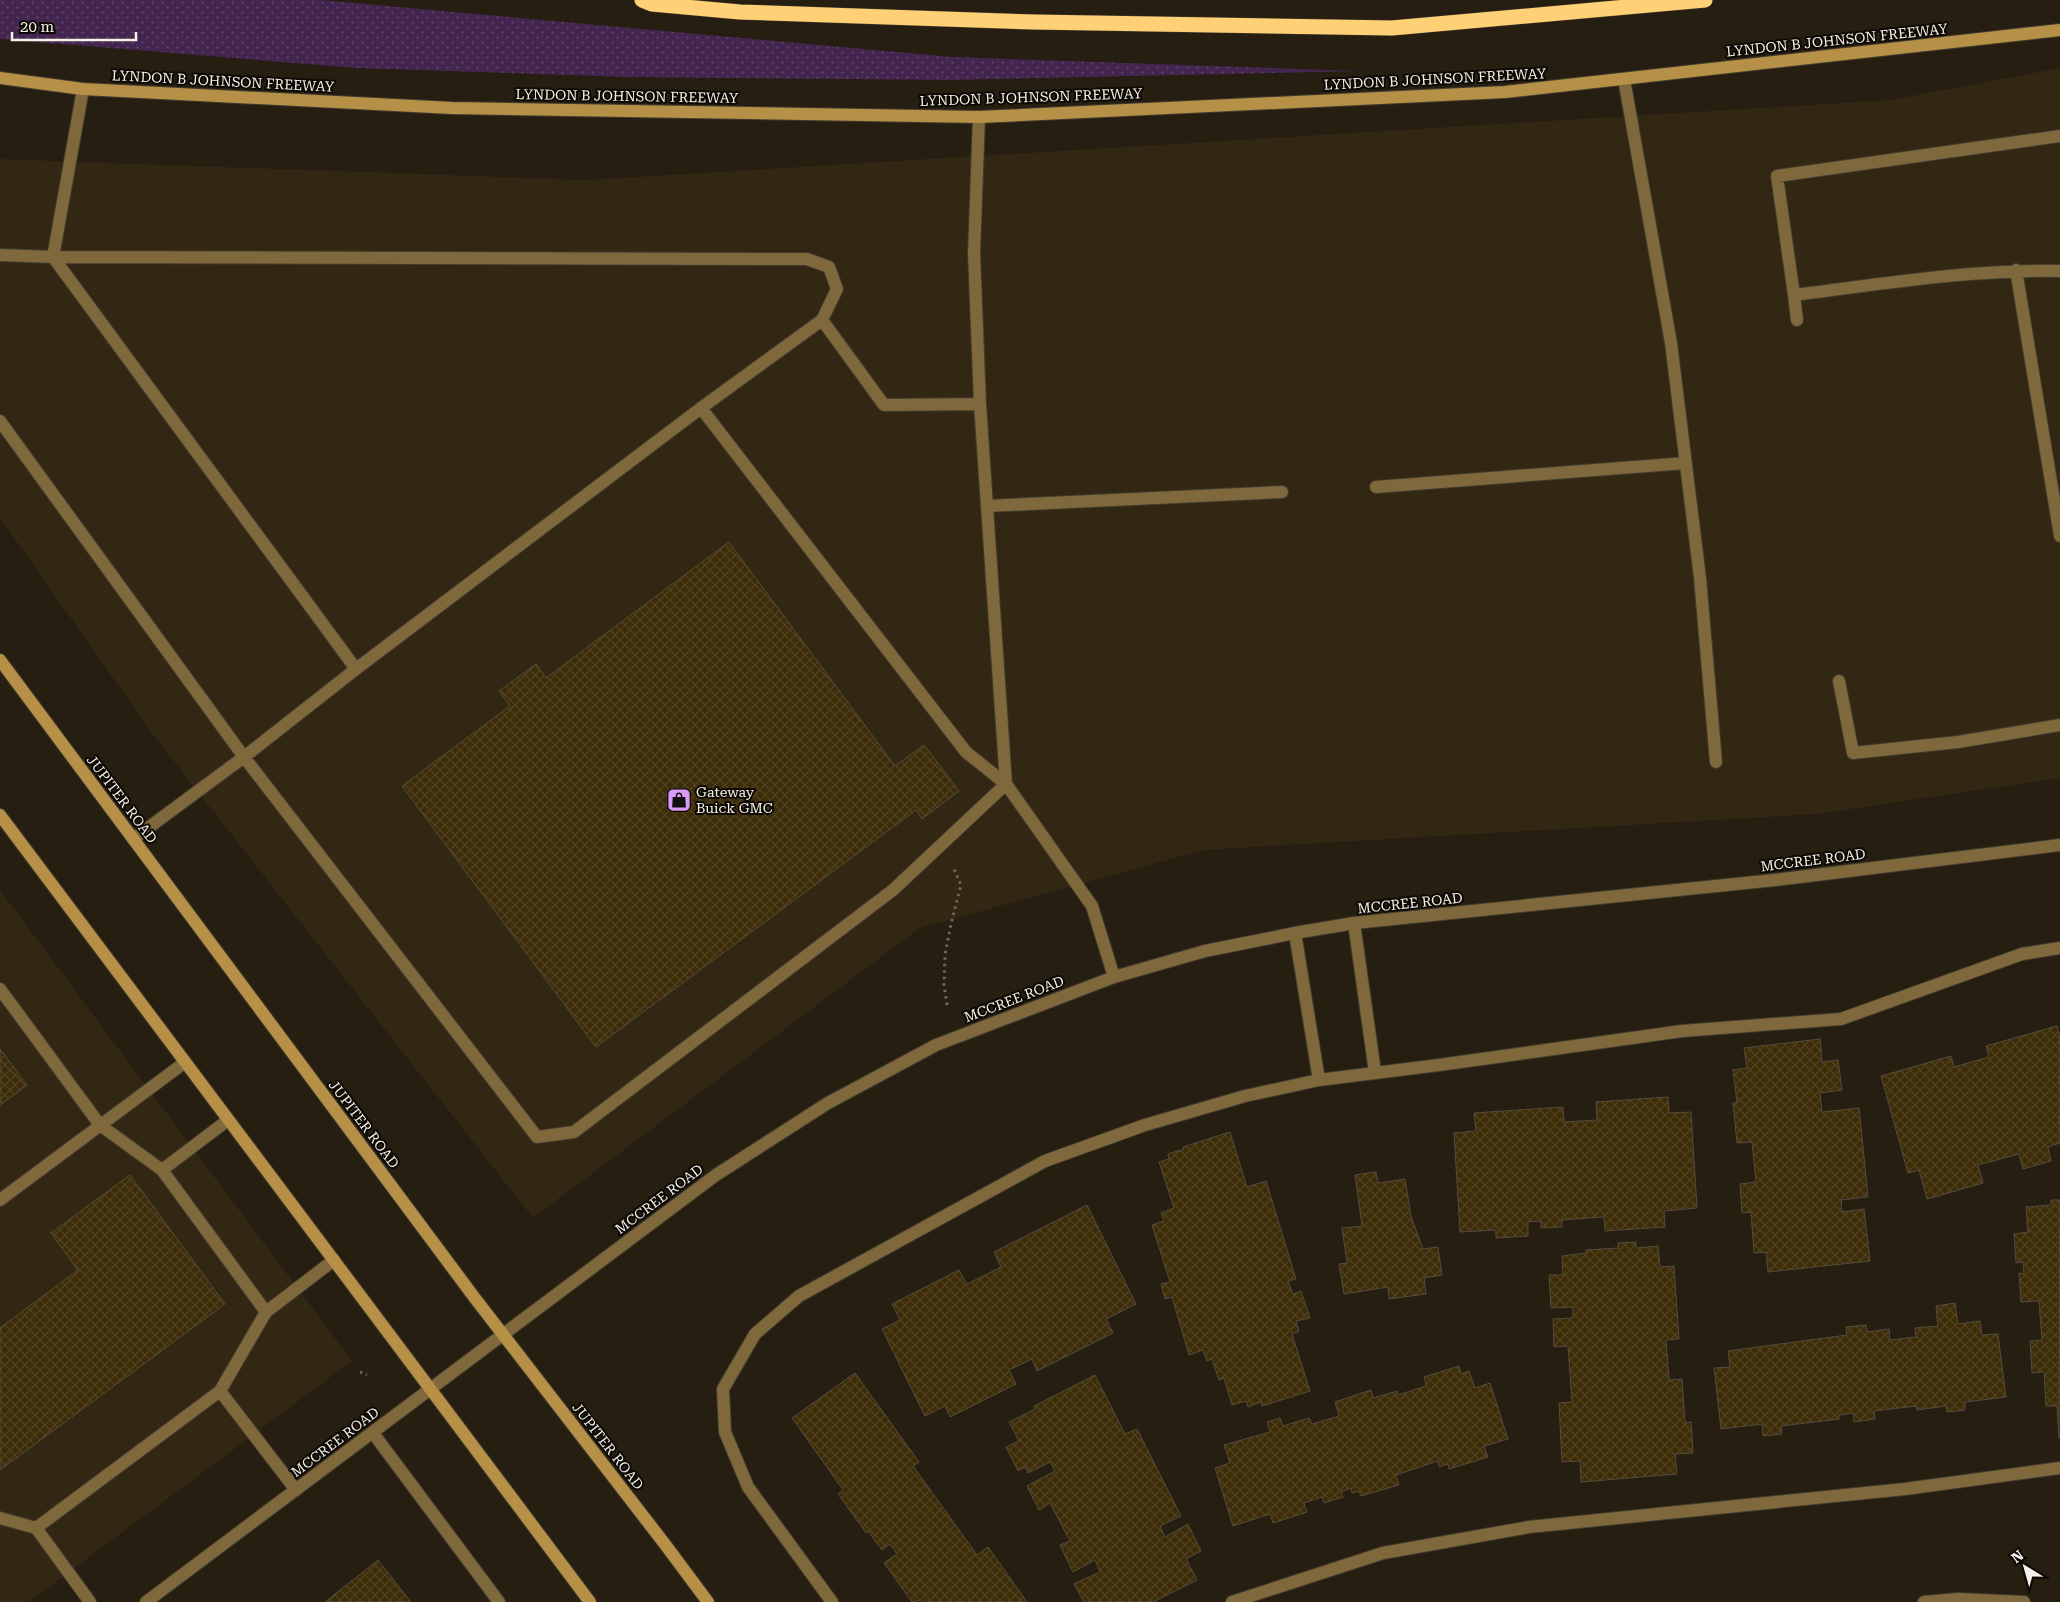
<svg xmlns="http://www.w3.org/2000/svg" width="2060" height="1602" font-family="'Roboto Serif',serif">
<defs>
<pattern id="grass-dots" width="8" height="8" patternUnits="userSpaceOnUse" patternTransform="scale(1.25)"><rect width="8" height="8" fill="#432550"/><path d="M2 2h.1M6 6h.1" fill="none" stroke="#5f4569" stroke-width="1.8" stroke-linecap="round"/></pattern>
<pattern id="building-cross-hatch" width="8" height="8" patternUnits="userSpaceOnUse" patternTransform="scale(1.25)"><rect width="8" height="8" fill="#3d2c08"/><path d="M0 0l8 8M0 8l8-8" fill="none" stroke="#504120"/></pattern>
</defs>
<rect width="100%" height="100%" fill="#251e11"/>
<path fill="#312713" d="M2060 68V778L1817 814 1204 850 920 928 533 1218 154 736 0 518V159L587 180 1890 100Z
M0 890 352 1361 29 1602H0Z"/>
<path fill="url(#grass-dots)" d="M0 0H321L952 57 1359 71 948 80 626 77 357 68 0 39Z"/>
<path fill="url(#building-cross-hatch)" stroke="#544c3d" d="M729 542 895 766 924 745 959 791 922 819 916 810 596 1047 402 786 510 706 499 691 536 664 546 678Z
M2057 1026 2060 1039V1143L2048 1147 2051 1161 2023 1169 2019 1154 1978 1165 1983 1183 1927 1199 1919 1170 1908 1173 1881 1076 1951 1056 1954 1067 1989 1057 1986 1046Z
M1820 1039 1822 1062 1838 1060 1842 1090 1820 1093 1822 1112 1859 1108 1868 1197 1841 1200 1842 1212 1864 1209 1870 1261 1768 1272 1766 1252 1754 1253 1751 1212 1742 1213 1740 1184 1756 1182 1752 1142 1737 1143 1733 1103 1737 1102 1733 1070 1747 1068 1744 1048Z
M0 1049 27 1085 0 1105Z
M1668 1097 1669 1113 1691 1112 1697 1208 1664 1211 1665 1227 1605 1231 1604 1217 1562 1220V1227L1541 1228V1221L1528 1222V1236L1496 1238V1230L1460 1232 1454 1133 1476 1131 1474 1113 1563 1107 1564 1122 1597 1120 1596 1102Z
M1230 1132 1247 1187 1266 1181 1296 1279 1288 1281 1293 1294 1301 1291 1310 1318 1296 1321 1299 1331 1292 1334 1310 1391 1262 1406 1261 1402 1248 1407 1246 1401 1232 1405 1224 1378 1219 1380 1212 1359 1207 1361 1203 1350 1189 1355 1172 1297 1165 1299 1161 1284 1170 1282 1152 1225 1164 1221 1161 1213 1174 1208 1159 1162 1169 1159 1168 1154 1184 1149 1183 1147Z
M1376 1172 1378 1183 1405 1179 1411 1216 1423 1249 1438 1247 1442 1275 1424 1278 1426 1294 1389 1299 1388 1287 1344 1294 1339 1264 1347 1263 1342 1228 1362 1226 1355 1175Z
M130 1175 225 1304 0 1470V1328L78 1270 51 1233Z
M2051 1200H2060L2059 1439 2057 1406H2046L2044 1372 2032 1373 2030 1341 2042 1340 2039 1301 2021 1302 2019 1273 2024 1274 2023 1262 2016 1263 2014 1234 2028 1232 2026 1207 2051 1205Z
M1087 1205 1136 1304 1106 1319 1113 1333 1037 1371 1032 1359 1009 1370 1016 1384 950 1417 945 1406 925 1416 882 1329 900 1320 892 1304 959 1270 967 1284 1001 1267 994 1252Z
M1636 1242V1248L1658 1246 1660 1267 1674 1266 1679 1339 1666 1340 1669 1380 1682 1379 1685 1423 1691 1422 1693 1453 1675 1454 1677 1474 1581 1482 1580 1461 1562 1462 1559 1403 1572 1402 1568 1346 1554 1347 1553 1319 1573 1318V1307L1551 1308 1549 1275H1563L1562 1256 1586 1253V1250L1618 1248V1243Z
M1955 1303 1958 1324 1980 1321 1982 1335 1998 1334 2006 1397 1965 1402V1410L1947 1412 1946 1406 1917 1410 1916 1406 1874 1411 1875 1419 1854 1422 1853 1413 1839 1415V1419L1781 1426 1782 1434 1763 1436 1762 1424 1721 1429 1714 1368 1730 1367 1728 1351 1847 1335 1846 1327 1866 1325 1867 1332 1889 1329 1890 1340 1916 1337 1915 1328 1938 1326 1936 1306Z
M1459 1366 1461 1374 1469 1371 1475 1388 1490 1383 1508 1439 1484 1446 1488 1457 1449 1469 1448 1464 1439 1467 1438 1461 1396 1475 1399 1485 1361 1496 1359 1491 1352 1493 1351 1488 1341 1492 1343 1497 1324 1503 1322 1497 1304 1503 1307 1512 1273 1523 1270 1514 1233 1526 1215 1468 1230 1463 1224 1445 1270 1432 1267 1422 1280 1418 1283 1426 1309 1418 1312 1424 1339 1416 1335 1402 1371 1390 1373 1398 1397 1391 1398 1395 1426 1386 1424 1377Z
M855 1373 919 1462 913 1466 977 1555 988 1547 1027 1602H922L921 1600 912 1602 884 1563 897 1554 890 1544 882 1550 868 1531 866 1533 838 1494 843 1490 792 1418Z
M1095 1375 1125 1434 1137 1429 1181 1516 1160 1526 1165 1537 1188 1524 1201 1551 1186 1559 1197 1580 1153 1602H1084L1074 1584 1100 1572 1095 1560 1073 1572 1060 1545 1070 1541 1050 1503 1039 1510 1027 1486 1055 1471 1050 1462 1028 1473 1025 1467 1018 1471 1006 1447 1019 1441 1009 1422 1035 1409 1034 1406Z
M378 1560 411 1602H325Z"/>
<g fill="none" stroke-linecap="round" stroke-linejoin="round">
<g stroke="#423c2f" stroke-width="14">
<path id="service" d="M1624 79 1671 343 1700 578 1716 762
M83 89 53 257 356 669
M2060 136 1777 176 1794 295C1882 284 1971 269 2060 271
M0 255 53 257 807 259 829 267 837 289 822 320 884 405 980 404
M2016 270 2060 536
M1794 295 1797 320
M701 408 822 320
M0 421 244 757 537 1137 574 1132 893 890 1006 784 980 404 974 253 979 117
M1376 487 1686 463
M987 506 1282 492
M1839 681 1853 753 1958 742 2060 725
M133 839 244 757 356 669 701 408 966 752 1006 784 1092 906 1114 977
M1354 923 1375 1072
M1295 933 1319 1080
M0 989 100 1125 162 1170
M228 1120 162 1170 266 1312 334 1260
M0 1200 184 1063
M266 1312 220 1391 296 1490
M373 1433 499 1602
M0 1518 36 1528
M90 1602 36 1528 220 1391
M832 1602 748 1487 725 1432 723 1389 755 1334 799 1296 1045 1161 1145 1125 1245 1096 1319 1080 1439 1065 1682 1031 1841 1019 2022 954 2060 948
M1232 1602 1383 1553 1529 1527 1905 1489 2060 1468
M1924 1602 1958 1599 2024 1602"/>
</g>
<g stroke="#423c2f" stroke-width="14">
<path id="tertiary" d="M146 1602 716 1175 828 1103 936 1045 1114 977 1205 951 1295 933 1354 923 1775 880 2060 845"/>
</g>
<g stroke="#423c2f" stroke-width="14">
<path id="secondary" d="M0 78 83 89 452 108 979 117 1505 92 2060 30
M0 660 474 1297 664 1543 708 1602
M0 815 590 1602"/>
</g>
<g stroke="#423c2f" stroke-width="16">
<path id="motorway" d="M642 0 652 4 740 12 1034 22 1392 28 1705 0"/>
</g>
<path stroke="#6d665b" stroke-width="3" stroke-dasharray="2.5 4" stroke-linecap="butt" d="M947 1005 944 984 945 955 951 924 961 885 954 869
M360 1372 367 1375"/>
<use href="#service" stroke="#7f683b" stroke-width="12"/>
<use href="#tertiary" stroke="#7f683b" stroke-width="12"/>
<use href="#secondary" stroke="#b69046" stroke-width="12"/>
<use href="#motorway" stroke="#ffd075" stroke-width="15"/>
</g>
<defs>
<g id="shop-square" transform="scale(1.25)"><rect x="-9" y="-9" width="18" height="18" rx="4" fill="#da9af7" stroke="#0c0904"/><path d="M-5-2.5h2.3a2.7 3.5 0 0 1 5.4 0H5L5.5 6h-11ZM-1.5-2.5h3a1.5 2.3 0 0 0-3 0Z" fill="#111"/></g>
</defs>
<g fill-rule="evenodd">
<use href="#shop-square" x="679" y="800"/>
</g>
<g text-anchor="middle" stroke-width="4" stroke-linejoin="round" paint-order="stroke">
<g font-size="14" fill="#f7f2e9" stroke="#0c0904">
<text transform="translate(1837 40) rotate(-6)" y="5">LYNDON B JOHNSON FREEWAY</text>
<text transform="translate(1435 79) rotate(-3)" y="5">LYNDON B JOHNSON FREEWAY</text>
<text transform="translate(223 81) rotate(3)" y="5">LYNDON B JOHNSON FREEWAY</text>
<text transform="translate(627 96) rotate(1)" y="5">LYNDON B JOHNSON FREEWAY</text>
<text transform="translate(1031 97) rotate(-2)" y="5">LYNDON B JOHNSON FREEWAY</text>
<text transform="translate(122 799) rotate(53)" y="5">JUPITER ROAD</text>
<text transform="translate(1813 860) rotate(-7)" y="5">MCCREE ROAD</text>
<text transform="translate(1410 903) rotate(-6)" y="5">MCCREE ROAD</text>
<text transform="translate(1014 999) rotate(-21)" y="5">MCCREE ROAD</text>
<text transform="translate(364 1124) rotate(53)" y="5">JUPITER ROAD</text>
<text transform="translate(659 1199) rotate(-37)" y="5">MCCREE ROAD</text>
<text transform="translate(335 1442) rotate(-37)" y="5">MCCREE ROAD</text>
<text transform="translate(608 1446) rotate(52)" y="5">JUPITER ROAD</text>
</g>
<g font-size="14" fill="#f7f2e9" stroke="#0c0904" text-anchor="start">
<text x="696" y="797">Gateway<tspan x="696" dy="16">Buick GMC</tspan></text>
</g>
</g>
<g transform="translate(2025 1567) rotate(323)" stroke="#0c0904" stroke-width="4" paint-order="stroke">
<path d="M0-4L9 19L0 12L-9 19Z" fill="#f7f2e9"/>
<text y="-8" font-size="14" font-weight="bold" text-anchor="middle" fill="#f7f2e9">N</text>
</g>
<path d="M12 32v8h124v-8" fill="none" stroke="#f7f2e9" stroke-width="2.5"/>
<text x="20" y="32" font-size="15" fill="#f7f2e9" stroke="#0c0904" stroke-width="4" paint-order="stroke">20 m</text>
</svg>
